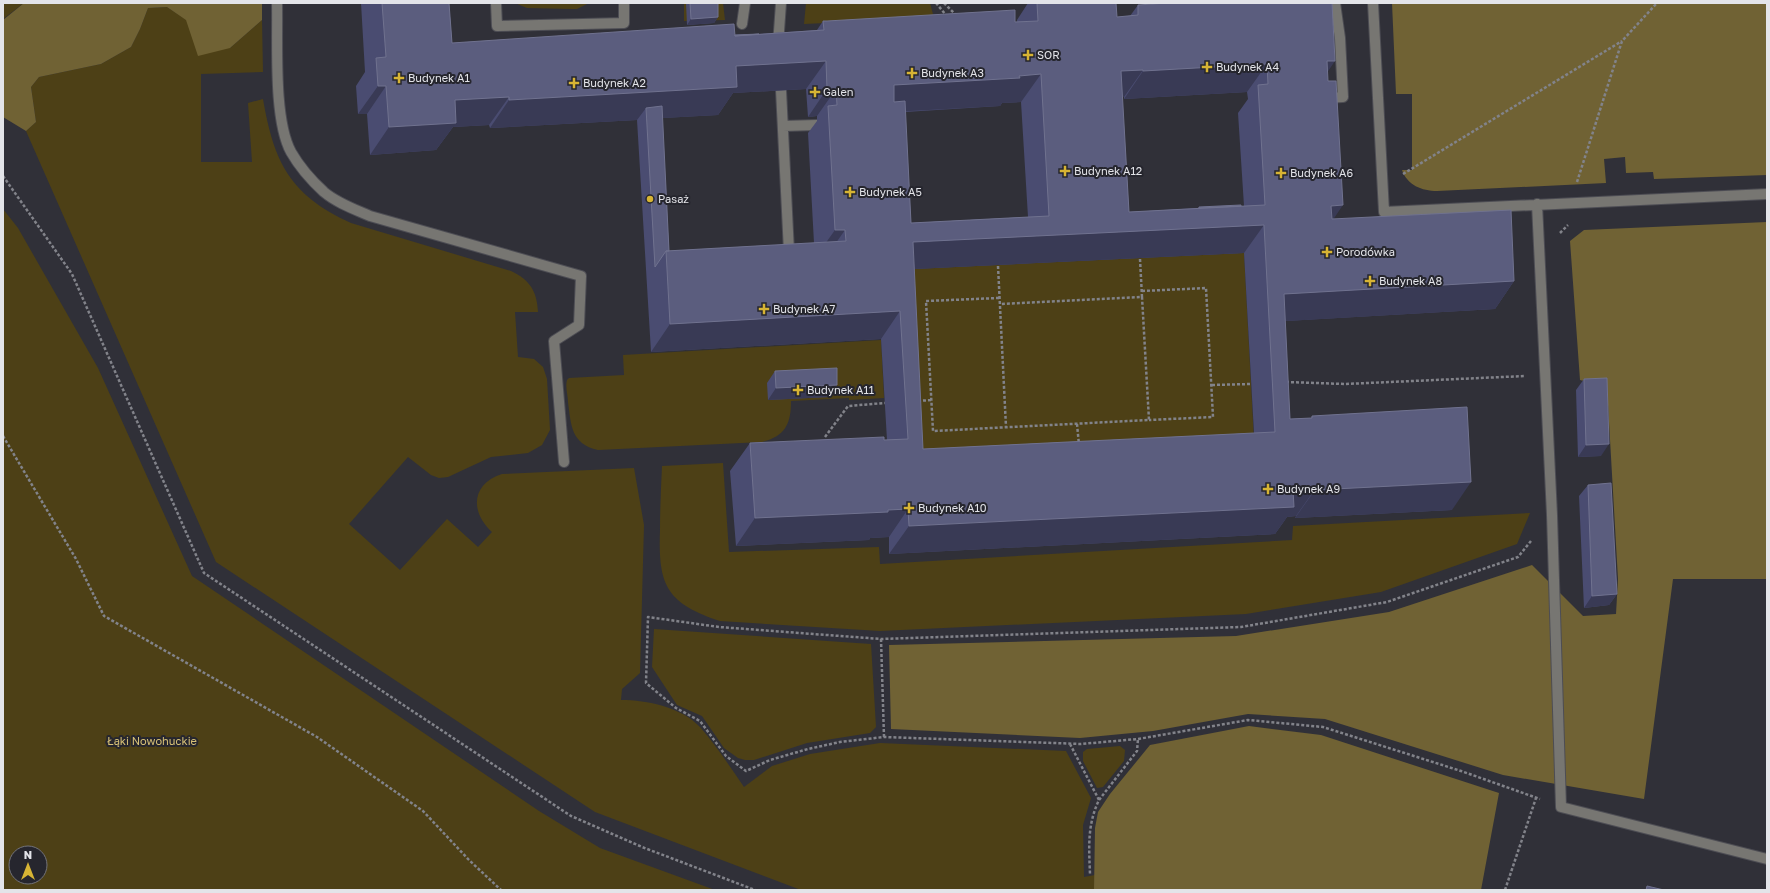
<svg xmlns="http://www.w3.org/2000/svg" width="1770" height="893" font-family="'Golos Text',sans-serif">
<rect width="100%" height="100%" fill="#303038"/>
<path fill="#4d4016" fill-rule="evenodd" d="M3 3H24L3 19Z
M515 3H589L577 9H571L527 8Z
M684 3H723L725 20 684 21Z
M806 3H930L934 18 804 24Z
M167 7 230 48 262 20 263 72 201 74V162H252L248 103 263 99C274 163 290 195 351 223L511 271C530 280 537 291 538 312H515L518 357 534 359 543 367 547 379 550 430 542 445 528 453 491 457 448 477 439 478 431 475 408 457 349 524 400 570 447 519 478 547 492 532C470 512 471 484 502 474L634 468 644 525 640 673 622 689 621 700C647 700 681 707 700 727 716 745 730 767 744 787L772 766 810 754 880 743 1066 751 1091 798 1083 825 1084 877 1095 875 1094 890H801L595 812 216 562 26 131 36 122 31 87 39 77 101 64 131 47 140 29 148 8Z
M3 209 18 228 98 368 192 576 539 811 600 848 715 890H3ZM16 853H40V877H16Z
M1244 253 1255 460 903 477 894 270Z
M881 340 884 398 849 400V398L791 401C791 423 786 436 762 442L598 450C571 444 571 425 568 402 568 395 565 387 567 380L569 378 624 375 623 355Z
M723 463 729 552 879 547 880 564 1292 540 1293 526 1530 513 1517 544 1381 592 1246 614 880 631 720 621C666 603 658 585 660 530 660 509 661 487 662 466Z
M654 629 871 644 876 727 870 733 807 743 754 760H745L738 758 724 748 702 716 677 705 652 667Z
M1120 746 1125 750 1124 761 1103 787 1097 788 1083 761V752L1087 749Z"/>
<path fill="#706234" d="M24 3H262V20L230 48 198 56 186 20 167 7 148 8 140 29 131 47 101 64 39 77 31 87 36 122 26 131 3 117V20Z
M1392 3H1767V175L1654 179 1653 172 1626 173 1625 157 1604 159 1606 183 1437 191C1422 191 1407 185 1402 170H1412V94H1396Z
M1767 222V579H1673L1644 799 1503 775 1325 719 1248 714 1153 731 1080 738 891 729 889 645 1236 636 1389 612 1532 565 1583 616 1616 614 1618 579 1607 387 1580 380 1570 241 1584 230Z
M1249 726 1321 735 1499 793 1481 890H1094L1095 828 1098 812 1110 794 1150 745Z"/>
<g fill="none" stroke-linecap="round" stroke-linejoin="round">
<g stroke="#4d4d54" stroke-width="12">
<path id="minor" d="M277 3C278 41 273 119 291 152 299 166 312 181 324 192 337 203 354 209 370 216L581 276 579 325 554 341 564 462
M496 3 497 26 624 23V3
M1373 3 1384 212 1767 194
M742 24 745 3
M778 45 781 3
M781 90 789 252
M1323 98 1343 97 1340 38 1335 3
M783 126 817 125
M1537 204 1552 515 1561 807 1767 859"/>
</g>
<path stroke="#82838a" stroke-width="2.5" stroke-dasharray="3 2" stroke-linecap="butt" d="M936 3 946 15
M944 3 957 16
M1403 174 1622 41
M3 176 72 274 204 573 571 816 642 847 755 890
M1577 182 1622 41 1657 3
M1560 233 1568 225
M1140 259 1142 297
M998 266 1006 427
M1142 291 1206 288 1213 417 1149 420
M999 298 926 301 933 431 1149 420 1142 297 1000 304
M1286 382 1345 384 1525 376
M1212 385 1251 384
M918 401 931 400
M1077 424 1079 445
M3 436 76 559 104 616 317 737 423 811 469 860 501 890
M825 437 848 406 885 403
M1531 541 1518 557 1387 602 1241 627 881 639 719 627 648 617 646 683 676 708 700 721 726 756 746 771 770 760 808 749 840 742 884 737 1081 744 1138 739 1248 720 1323 727 1461 771 1540 799
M881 639 884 737
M1070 744 1099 800C1087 825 1089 848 1090 874
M1099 800 1137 751 1138 739
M1505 890 1536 798"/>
<use href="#minor" stroke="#777672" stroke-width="10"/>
</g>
<path fill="#4a4c71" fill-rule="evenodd" d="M361 3H449L452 43 759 34 817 30 823 21 1017 22V20L1028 3H1116L1117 17 1130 16 1138 5 1327 72 1334 219 1514 281 1495 309 1285 321 1290 419 1311 418 1312 416 1452 510 1295 518 1296 516 1287 517 1275 534 889 554V537L870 538 869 540 736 546 730 471 750 443 887 440 881 339 651 352 637 120 490 128 489 125 453 127 436 150 370 155 367 114H358L356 86 365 72ZM806 89 808 117 817 116V121L808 133 814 243 669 251 662 118 718 115 733 93ZM1247 92 1248 99 1238 113 1244 206 1199 207 1198 208 1129 212 1122 97H1124V99ZM1021 102 1028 217 911 223 905 112 1000 106 1002 103ZM1244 253 1254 433 923 449 914 269Z
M686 3H718V17L714 23 687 25Z
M775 371 829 397 768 400 767 383Z
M1584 379 1601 456 1578 457 1576 390Z
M1588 485 1617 594 1609 605 1584 608 1579 496Z"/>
<path fill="#393a55" d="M718 17 714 23 687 25 691 19Z
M826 61 806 89 733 93 718 115 646 119V108L637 120 490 128 509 100 736 66Z
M1327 61H1335L1316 89Z
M1267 64 1247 92 1124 99 1143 71Z
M1143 70 1124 97 1101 98 1121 71Z
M1041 74 1021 102 1002 103 1000 106 874 113 894 85Z
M378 86H386L367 114H358Z
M827 89H836L817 116 808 117Z
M509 97 489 125 453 127 436 150 370 155 389 127 455 100Z
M1343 205 1324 233 1331 206Z
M1264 225 1244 253 894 270 913 242Z
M835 230H845L826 257 815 258Z
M1514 281 1495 309 1269 322 1284 294Z
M900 311 881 339 651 352 670 324Z
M837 385 829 397 768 400 776 388Z
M1609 444 1601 456 1578 457 1586 445Z
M1471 482 1452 510 1295 518 1315 490Z
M1315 489 1296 516 1287 517 1275 534 889 554 909 526 1293 490Z
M908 509 889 537 870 538 869 540 736 546 755 518Z
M1617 594 1609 605 1584 608 1592 596Z"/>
<path fill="#5b5d7e" stroke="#70728f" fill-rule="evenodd" d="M382 3H449L452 43 734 24 735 36 824 30 823 21H827L1015 10V22L1038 21 1037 3H1116L1117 17 1138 15V5L1167 3H1332L1335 61H1327L1328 81H1336L1343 205 1331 206 1332 219 1511 210 1514 281 1284 294 1290 419 1312 418V416L1467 407 1471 482 1315 490V489L1293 490 1294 507 909 526 908 509 888 510V512L755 518 750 443 884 437V440L908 439 900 311 670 324 666 251 846 241 845 230H835L828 106 837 105 836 89H827L826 61 736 66 737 87 509 100V97L455 100 456 123 389 127 386 86H378L376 58 386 57ZM1267 64 1268 84 1258 85 1265 205 1129 212 1121 71 1143 70V71ZM1041 74 1049 216 911 223 905 101 894 102V85L1020 78 1019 76ZM1264 225 1275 432 923 449 913 242Z
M690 3H718V17L691 19Z
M759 34 735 36V35Z
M662 106 669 251H666L655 267 646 108Z
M1241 205V206L1199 208V207Z
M837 368V385L776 388 775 371Z
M1607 378 1609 444 1586 445 1584 379Z
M1611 483 1617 594 1592 596 1588 485Z
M1647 886 1664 890H1646Z"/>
<g fill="#d7b434" stroke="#26262e" stroke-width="1.5">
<path d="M1026 49h4v4h4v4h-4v4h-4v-4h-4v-4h4z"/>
<path d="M1205 61h4v4h4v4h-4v4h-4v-4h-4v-4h4z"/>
<path d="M910 67h4v4h4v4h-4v4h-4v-4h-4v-4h4z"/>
<path d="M397 72h4v4h4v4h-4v4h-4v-4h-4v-4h4z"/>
<path d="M572 77h4v4h4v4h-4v4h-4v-4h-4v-4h4z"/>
<path d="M813 86h4v4h4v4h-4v4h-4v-4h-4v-4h4z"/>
<path d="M1063 165h4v4h4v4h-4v4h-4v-4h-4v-4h4z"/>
<path d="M1279 167h4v4h4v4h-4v4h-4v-4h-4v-4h4z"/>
<path d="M848 186h4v4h4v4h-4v4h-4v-4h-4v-4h4z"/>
<circle cx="650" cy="199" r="4"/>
<path d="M1325 246h4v4h4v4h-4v4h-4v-4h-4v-4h4z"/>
<path d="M1368 275h4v4h4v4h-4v4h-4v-4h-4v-4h4z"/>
<path d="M762 303h4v4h4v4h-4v4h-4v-4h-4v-4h4z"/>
<path d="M796 384h4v4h4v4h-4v4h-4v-4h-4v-4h4z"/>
<path d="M1266 483h4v4h4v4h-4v4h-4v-4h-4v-4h4z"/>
<path d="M907 502h4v4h4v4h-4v4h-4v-4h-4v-4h4z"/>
</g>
<g text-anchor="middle" stroke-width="4" stroke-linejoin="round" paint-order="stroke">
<g font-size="11" fill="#e3e4e9" stroke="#26262e" text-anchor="start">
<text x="1037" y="59">SOR</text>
<text x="1216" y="71">Budynek A4</text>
<text x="921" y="77">Budynek A3</text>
<text x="408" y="82">Budynek A1</text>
<text x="583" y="87">Budynek A2</text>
<text x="823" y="96">Galen</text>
<text x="1074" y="175">Budynek A12</text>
<text x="1290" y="177">Budynek A6</text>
<text x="859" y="196">Budynek A5</text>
<text x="658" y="203">Pasaż</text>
<text x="1336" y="256">Porodówka</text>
<text x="1379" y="285">Budynek A8</text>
<text x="773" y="313">Budynek A7</text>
<text x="807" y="394">Budynek A11</text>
<text x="1277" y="493">Budynek A9</text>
<text x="918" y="512">Budynek A10</text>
</g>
<g font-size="11" fill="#d7c076" stroke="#26262e">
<text x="152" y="745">Łąki Nowohuckie</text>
</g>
</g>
<rect width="1770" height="893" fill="none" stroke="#e3e4e9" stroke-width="8"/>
<g transform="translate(28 865)"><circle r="19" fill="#26262e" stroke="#727279"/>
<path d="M0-3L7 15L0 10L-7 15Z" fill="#d7b434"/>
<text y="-6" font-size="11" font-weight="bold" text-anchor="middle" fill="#e3e4e9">N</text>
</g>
</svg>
